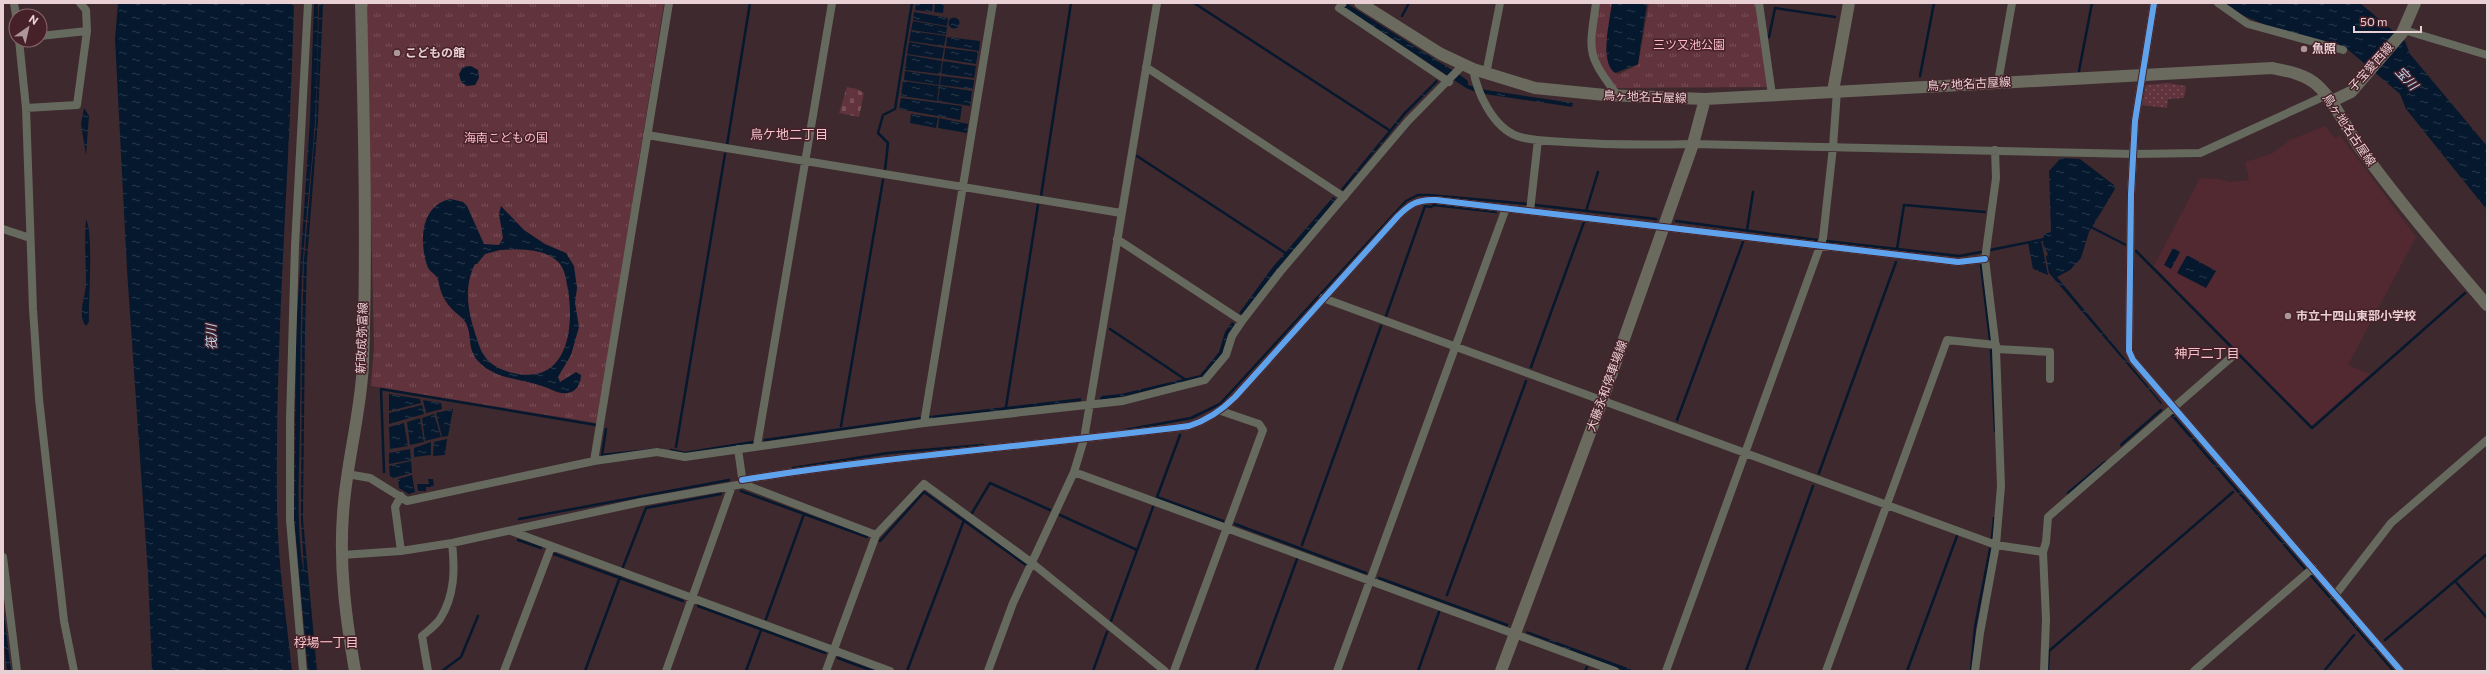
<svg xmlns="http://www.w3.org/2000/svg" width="2490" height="674" font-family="Commissioner,'Noto Sans JP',sans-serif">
<defs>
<pattern id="cemetery-stones" width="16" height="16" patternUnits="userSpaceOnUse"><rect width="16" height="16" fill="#61333d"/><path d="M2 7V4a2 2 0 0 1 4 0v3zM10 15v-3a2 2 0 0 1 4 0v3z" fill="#785058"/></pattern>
<pattern id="park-tufts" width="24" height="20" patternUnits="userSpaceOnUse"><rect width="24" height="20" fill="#61333d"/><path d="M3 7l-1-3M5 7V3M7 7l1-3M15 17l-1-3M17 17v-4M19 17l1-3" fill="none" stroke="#785058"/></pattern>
<pattern id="garden-dots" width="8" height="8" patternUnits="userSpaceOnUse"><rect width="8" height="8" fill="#61333d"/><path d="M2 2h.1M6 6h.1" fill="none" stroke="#785058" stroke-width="1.8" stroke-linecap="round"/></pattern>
<pattern id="water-ripples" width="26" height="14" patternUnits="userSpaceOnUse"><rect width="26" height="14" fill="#06182d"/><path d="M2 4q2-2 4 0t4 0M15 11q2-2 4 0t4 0" fill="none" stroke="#2a394b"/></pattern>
</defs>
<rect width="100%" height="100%" fill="#3e292e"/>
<path fill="#522831" d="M2325 126 2335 138 2340 135 2416 237 2348 365 2370 374 2311 426 2154 266 2200 178 2219 179 2230 182 2249 180 2245 162 2271 154 2290 140Z"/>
<path fill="url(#cemetery-stones)" d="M847 87 857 89 864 93 859 117 839 113Z"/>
<path fill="url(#park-tufts)" d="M366 3H664L597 423 371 386 374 347Z
M1598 3H1612L1606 52 1615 73 1619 74 1638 65 1649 3H1762L1773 87 1614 88 1594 55Z"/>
<path fill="url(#garden-dots)" d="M2167 83 2186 86 2184 98 2168 99 2167 108 2142 105 2146 85Z"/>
<path fill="url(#water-ripples)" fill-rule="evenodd" d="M118 3H294C290 169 275 334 277 500 277 558 286 614 292 671H152L148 574 127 270 115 39Z
M314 3H318C318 42 317 81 315 121 312 167 306 213 303 259 300 311 301 363 300 416 300 464 295 526 304 572L301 519 302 332 304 260 316 121 319 3H323L318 121 307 260 305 332 303 519 317 671H308L294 518 296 330 310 119Z
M916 3H933L932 12 915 10Z
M935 3H944L943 13 934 12Z
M1338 3H1346L1460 75 1468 81V85L1486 90 1573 103 1572 107 1478 93 1466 88Z
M1612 3H1647L1638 64 1615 73C1599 62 1610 20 1612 3Z
M2225 3H2360L2405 41 2410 54 2487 146V210L2406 109 2400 94 2345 47 2268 26 2244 16Z
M914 12 948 18 947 26 913 20Z
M948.5 23a5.5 5.5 0 1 1 11 0a5.5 5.5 0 1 1-11 0Z
M913 21 947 27 946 35 911 30Z
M911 31 946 36 944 46 909 41Z
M947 37 980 41 979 51 946 46Z
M909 42 944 48 942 59 907 54Z
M945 48 978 52 976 64 944 59Z
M907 55 942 61 940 74 905 70Z
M943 61 976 66 974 78 941 74Z
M471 66 478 70 479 78 475 85 467 86 461 82 459 74 463 67Z
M905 71 940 76 939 85 904 80Z
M941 76 974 80 973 89 940 85Z
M1437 79 1438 82 1406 114 1343 191 1341 189 1404 112Z
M903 81 939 86 937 101 901 96Z
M940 86 972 91 970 106 938 101Z
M901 98 962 106 960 120 899 109Z
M84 108 89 116 86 155 81 124Z
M911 114 938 118 936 128 910 123Z
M939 118 968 124 967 133 938 128Z
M2061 158 2080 159 2114 185 2115 189 2089 232 2081 258 2070 270 2057 277 2162 403 2161 404 2049 273 2046 257 2048 254 2043 244 2044 234 2051 232 2049 171Z
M1333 197 1336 199 1242 315 1239 313 1272 268Z
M451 199 463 202 467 206 484 244 499 245 503 238 499 214 501 206 524 230 545 244 566 253 574 266 577 288 575 303 579 327 571 355 558 377 560 382 576 372 581 375C581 381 578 390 571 392 560 396 552 389 542 386 521 379 496 379 480 363 466 349 473 338 466 323 463 317 456 314 451 308 443 299 440 291 438 279 435 273 429 272 427 265 419 241 421 204 451 199ZM500 250C518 249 542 248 556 260 565 267 566 279 568 290 575 333 565 388 509 372 490 366 482 357 477 339 468 313 463 288 475 264H477L485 254Z
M86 219C94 235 88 301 89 322L86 326C76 315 87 293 86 281 86 260 84 240 86 219Z
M2041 240 2048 275 2033 269 2028 243Z
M2173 248 2180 252 2171 269 2164 265Z
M2187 255 2216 271 2206 288 2177 273Z
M1232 322 1235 324 1228 334 1222 354 1202 377 1121 397 1100 400V396L1121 394 1200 375 1219 352 1225 332Z
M389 394 420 399 421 403 389 411Z
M1081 398V401L929 419V416Z
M423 400 441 403 442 409 426 413Z
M422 405 424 414 389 424V413Z
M453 409 448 436 442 437 436 413Z
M434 414 441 437 425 441 422 418Z
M2173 414 2395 671H2392L2171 416Z
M420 418 424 442 410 445 407 422Z
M404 423 408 446 390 449 389 427Z
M447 439 445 455 433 456 434 442Z
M431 442V455L414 457V448Z
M410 449 411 460 389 464V453Z
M411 461 412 473 393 478 390 476 389 466Z
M412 475 415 492 409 494 399 488 398 479Z
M428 479H433L434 487H426V491H418L417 484H429Z
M3 605 11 671H7L3 637Z
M1527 631 1636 671H1625L1526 633Z"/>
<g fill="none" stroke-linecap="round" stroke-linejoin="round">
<path stroke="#06182d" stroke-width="2.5" d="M1194 3 1389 130
M1402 16 1409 3
M1769 37 1775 8 1835 17
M2079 71 2092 3
M1920 76 1934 3
M727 145 750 3
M1137 156 1287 254
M885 170 888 143 878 133 883 115 895 109 912 3
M1041 196 1071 3
M1535 205 1656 219
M1586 211 1598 172
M1676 221 1818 240
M2089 226 2126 245
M1747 230 1753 192
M1826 241 1959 256 1981 252
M1897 249 1904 205 1985 212
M1990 250 2045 239
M2136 251 2312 428 2465 293
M1981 265 1990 340
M1386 316 1425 206 1431 207 1434 205 1496 212
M1110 329 1186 380
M1991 350 1995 431
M1531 367 1584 222
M1006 407 1038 205
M1677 420 1743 242
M841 426 883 180
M606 429 602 455 660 449
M1125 430 1191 418 1220 404 1406 201 1418 195H1429L1528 204
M1180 435 1157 497 1223 521
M765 440 920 418
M2121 445 2161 410
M676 447 725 154
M671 450 685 453 753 442
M793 468 888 453 983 445
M384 472 381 389 596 425
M1819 473 1896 262
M741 491 867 537
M2068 493 2105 462
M972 513 990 483 1050 510
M1060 515 1137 550
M519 519 729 480
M1235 524 1366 573
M1992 538 1994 518
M518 540 541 548
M880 541 924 492 1026 565
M1302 545 1381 326
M554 554 683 601
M623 567 646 508 721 494
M1379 578 1507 625
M2455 581 2487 618
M1447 595 1526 381
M698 606 825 653
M766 619 804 514
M1111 621 1153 507
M2385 640 2487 554
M838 658 873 671
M442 671 461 657 478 616
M585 671 620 577
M746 671 761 630
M907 671 964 520
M1093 671 1107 632
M1256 671 1297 559
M1418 671 1439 612
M1585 671 1587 667
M1746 671 1813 486
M1907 671 1957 536
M1971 671 1975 627 1990 549
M2048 671 2049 651 2233 492
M2324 671 2354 635"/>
<path stroke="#66695d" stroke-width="8" d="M14 3 16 16
M1343 3 1339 8 1449 82
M1596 3C1589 53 1586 53 1617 95
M1759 3 1772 95
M2154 3 2135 121 2131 194 2129 351 2133 360 2401 671
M2218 3 2248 24 2343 50
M2404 30 2487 55
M40 36 87 31
M19 40 26 108 33 309 39 399 64 621 74 671
M1146 67 1344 197
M1473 69C1477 93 1493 127 1517 136 1531 141 1549 141 1565 142 1608 145 1649 145 1693 144L2134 154 2200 153 2327 95
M1486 74 1500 3
M1998 82 2012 3
M26 108 77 105 87 31 86 10 80 3
M647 135 1121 213
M1530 211 1538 140
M3 229 30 238
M1117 239 1242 321
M1323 298 1996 545 2043 552
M1996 349 2050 352V379
M924 423 993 3
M757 446 832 3
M738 449 743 484
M594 461 669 3
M1074 472 1615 671
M347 474 370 478 407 501 594 461 657 452 685 457 924 423 1123 401 1205 380 1226 355 1232 336 1242 321 1280 272 1408 121 1463 65
M742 480C891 456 1040 445 1189 426 1208 420 1221 411 1235 397L1398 216C1410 204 1418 199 1436 200L1958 262 1985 259
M401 496 395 507 401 551
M511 531 890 671
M342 555 401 551 452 543 641 502 743 484 876 535
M3 557 17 671
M2336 594 2391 523 2487 440
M303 671 290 520V419L295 246 308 3
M428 671 422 636C428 631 436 625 440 619 455 595 455 569 452 543
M504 671 551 547
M666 671 732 486
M826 671 876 535 924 484 1032 563 1165 671
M988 671 1013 603 1074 472 1084 439 1157 3
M1174 671 1263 430 1259 424 1221 411
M1337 671 1506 208
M1666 671 1823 238 1833 147 1837 91
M1826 671 1947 340 1996 345
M1975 671 1980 633 1996 545 2001 486 1996 349 1985 259 1996 178 1995 150
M2044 671 2046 619 2043 552 2046 542 2048 517 2234 355
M2194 671 2313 568"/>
<path stroke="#6a6a5e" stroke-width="12" d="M1360 3 1441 54 1473 69 1535 88 1605 95 1705 99 2272 68C2287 71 2305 74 2317 85 2335 101 2348 132 2363 152 2402 205 2444 255 2487 305
M1833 91 1849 3
M2330 102 2351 92 2402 33 2415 3
M355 671C346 619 339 567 343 514 346 463 361 414 363 363 367 243 364 123 361 3
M1501 671 1602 401 1693 144 1705 99"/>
<g stroke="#462129" stroke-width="8">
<path id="cycleway" d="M2154 3 2135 121 2131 194 2129 351 2133 360 2401 671
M742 480C891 456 1040 445 1189 426 1208 420 1221 411 1235 397L1398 216C1410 204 1418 199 1436 200L1958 262 1985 259"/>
</g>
<use href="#cycleway" stroke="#60a3ed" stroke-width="6"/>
</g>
<g fill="#ad969a" stroke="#462129" stroke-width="1.5">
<circle cx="2304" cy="49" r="4"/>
<circle cx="397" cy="53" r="4"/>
<circle cx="2288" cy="316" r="4"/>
</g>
<g text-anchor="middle" stroke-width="3" stroke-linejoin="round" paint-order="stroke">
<g font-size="12" fill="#fdbcc7" stroke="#462129">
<text x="1689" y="49">三ツ又池公園</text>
<text x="506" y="142">海南こどもの国</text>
</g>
<g font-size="12" font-weight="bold" fill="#e9d0d4" stroke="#462129" text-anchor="start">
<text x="2312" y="53">魚照</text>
<text x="405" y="57">こどもの館</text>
<text x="2296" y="320">市立十四山東部小学校</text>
</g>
<g font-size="12" fill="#e9d0d4" stroke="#462129">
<text transform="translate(2371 67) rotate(-48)" y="4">子宝愛西線</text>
<text transform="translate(1969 84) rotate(-3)" y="4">鳥ヶ地名古屋線</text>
<text transform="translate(1645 97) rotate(2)" y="4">鳥ヶ地名古屋線</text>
<text transform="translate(2349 130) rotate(56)" y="4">鳥ヶ地名古屋線</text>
<text transform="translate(362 338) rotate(-88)" y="4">新政成弥富線</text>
<text transform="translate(1607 386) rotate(-70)" y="4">大藤永和停車場線</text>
</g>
<g font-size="13" font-style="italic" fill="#b8d5f2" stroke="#462129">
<text transform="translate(2407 78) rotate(47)" y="5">宝川</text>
<text transform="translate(211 337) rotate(-91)" y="5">筏川</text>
</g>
<g font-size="13" fill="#f4c2ca" stroke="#462129">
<text x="789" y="139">鳥ケ地二丁目</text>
<text x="2207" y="358">神戸二丁目</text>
<text x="326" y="647">桴場一丁目</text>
</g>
</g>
<rect width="2490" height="674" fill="none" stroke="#e9d0d4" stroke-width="8"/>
<g transform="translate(28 28) rotate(34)"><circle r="19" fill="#462129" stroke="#87676d"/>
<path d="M0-3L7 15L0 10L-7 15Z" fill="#ad969a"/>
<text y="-6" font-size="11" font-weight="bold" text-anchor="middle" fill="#e9d0d4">N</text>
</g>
<path d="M2354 26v6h67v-6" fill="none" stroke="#e9d0d4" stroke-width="2"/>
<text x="2360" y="26" font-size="12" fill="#e9d0d4" stroke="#462129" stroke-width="3" paint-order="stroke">50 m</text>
</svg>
